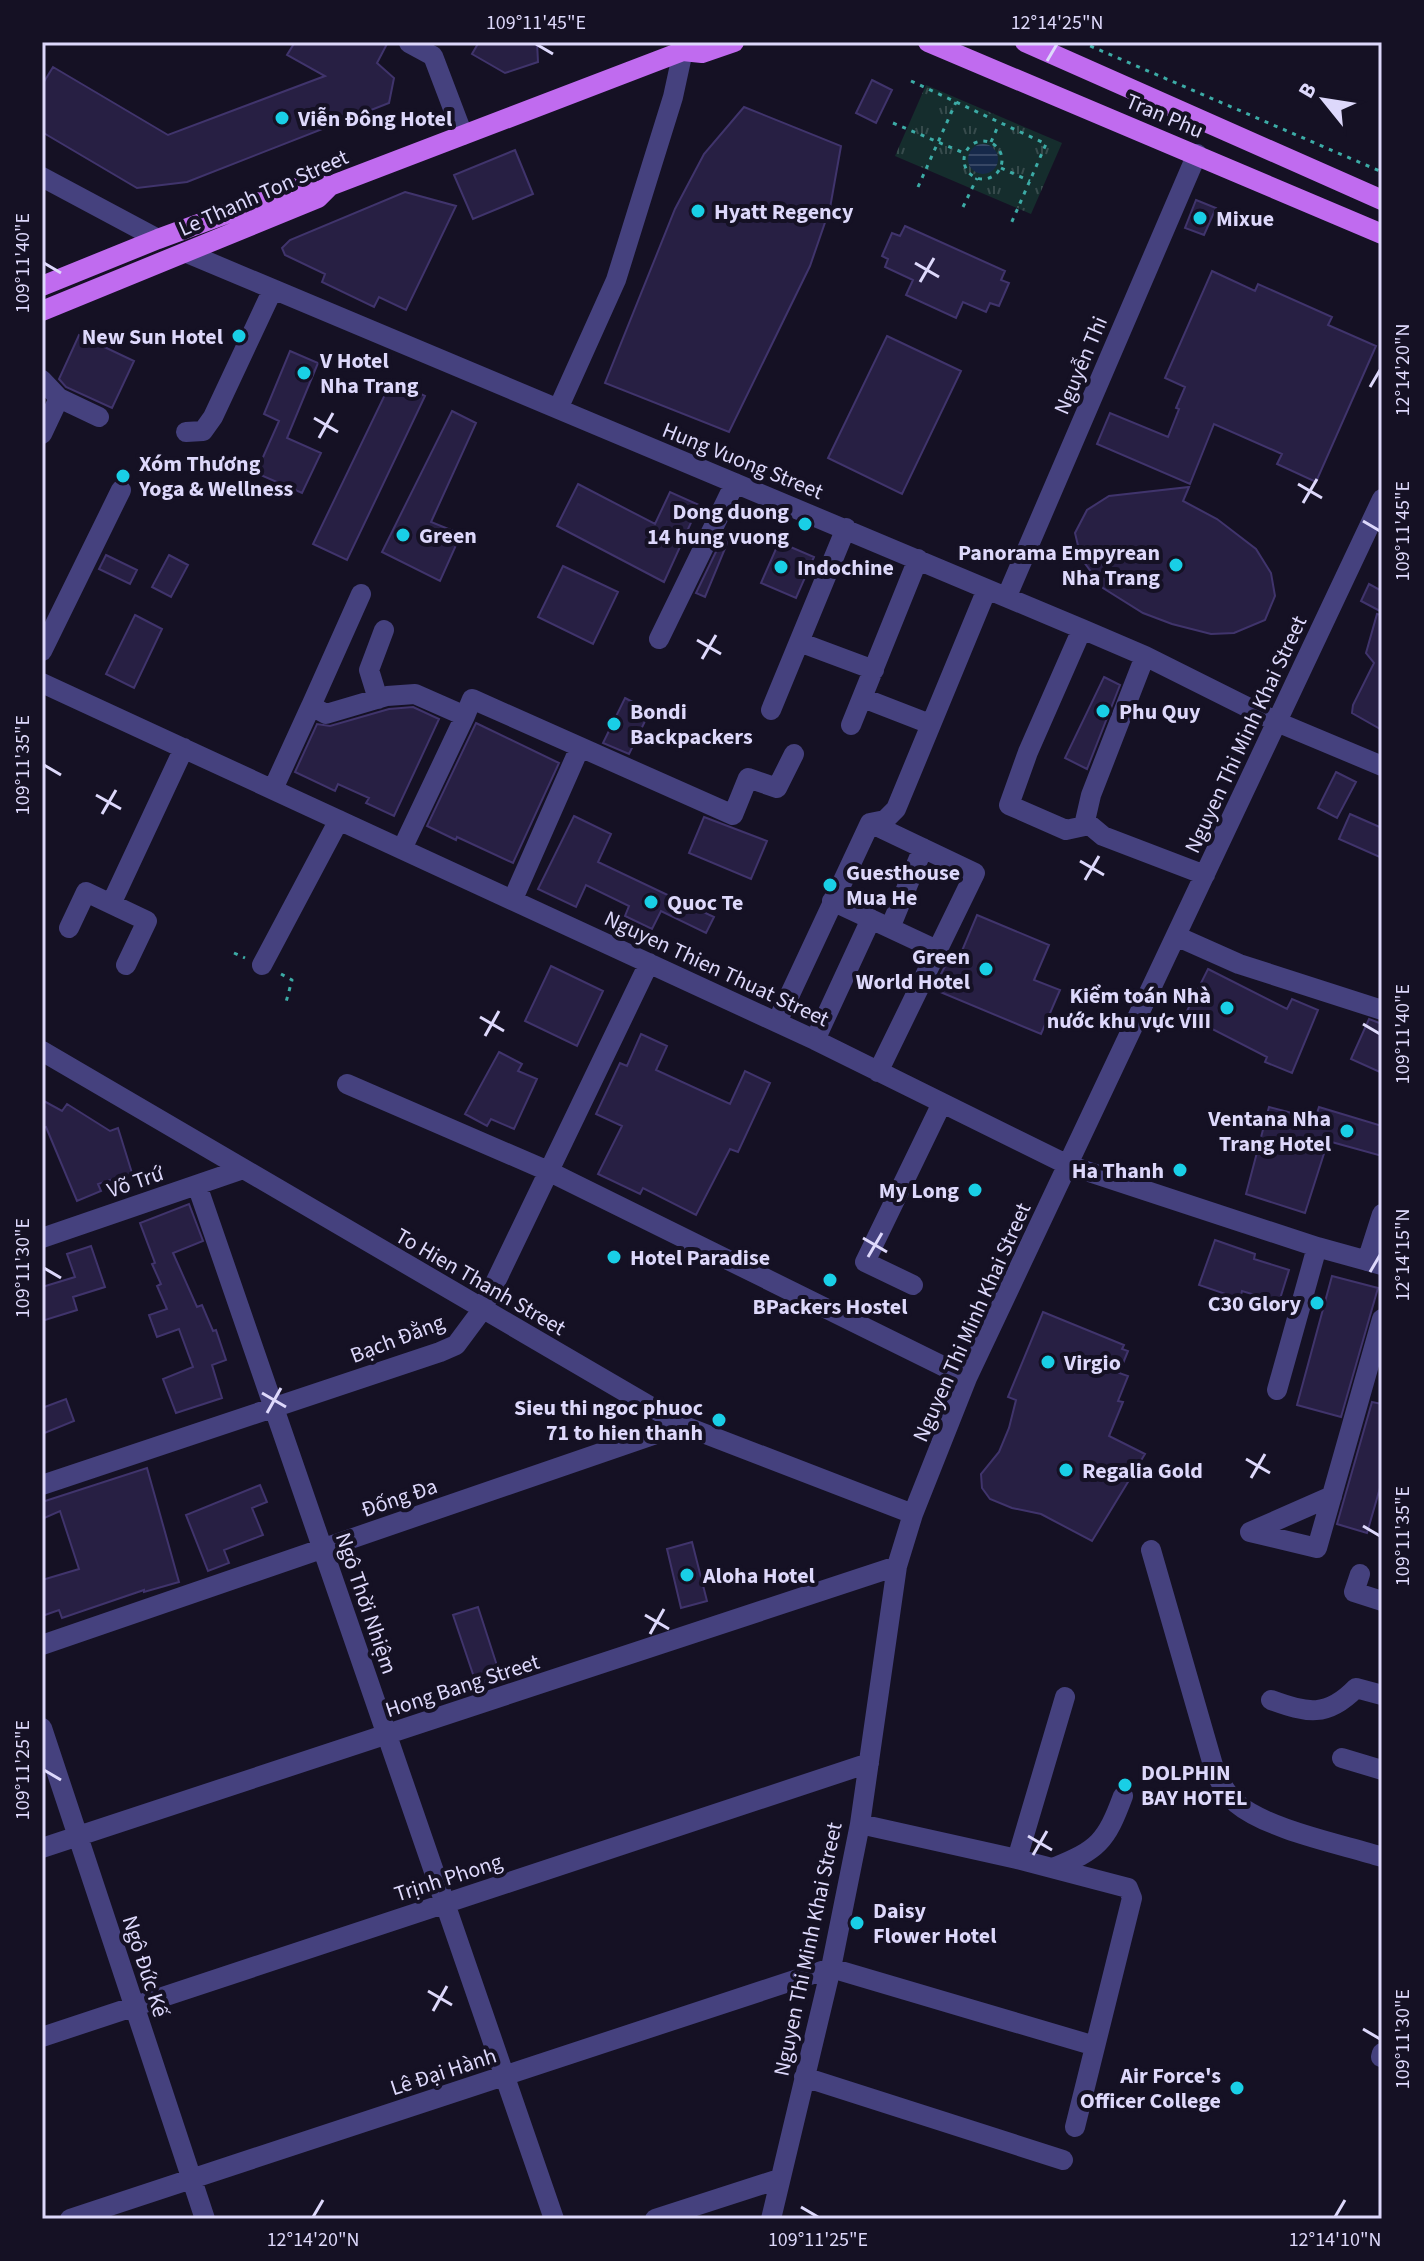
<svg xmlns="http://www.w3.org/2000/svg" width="1424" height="2261" font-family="'Source Sans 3',sans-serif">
<defs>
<pattern id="grass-tufts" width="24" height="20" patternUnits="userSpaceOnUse" patternTransform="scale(2)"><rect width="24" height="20" fill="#152d2d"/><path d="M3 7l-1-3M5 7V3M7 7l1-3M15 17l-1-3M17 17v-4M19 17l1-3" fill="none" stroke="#374b4c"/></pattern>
<pattern id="water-rules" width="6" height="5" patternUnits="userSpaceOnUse" patternTransform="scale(2)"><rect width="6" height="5" fill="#16294a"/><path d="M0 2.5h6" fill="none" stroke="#374765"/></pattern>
</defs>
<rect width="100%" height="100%" fill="#151124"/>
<path fill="url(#grass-tufts)" d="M926 85 1062 143 1031 214 895 156Z"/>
<path fill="url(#water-rules)" d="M968 159a15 15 0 1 1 30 0a15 15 0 1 1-30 0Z"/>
<path fill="#271f43" stroke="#40346c" stroke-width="2" d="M295 42H388L377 63 394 78 389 103 187 182 137 188 42 132V85L53 67 168 135 325 76 287 55Z
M479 42H537L538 62 505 73 472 54Z
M872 80 892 90 876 123 856 113Z
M744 107 841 146 830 208 810 266 729 432 605 383 675 209 704 154Z
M515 150 533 194 473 219 454 175Z
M405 192 456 206 406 310 379 297 374 307 322 282 325 274 285 255 282 248 290 240Z
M1196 200 1216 208 1204 235 1185 228Z
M905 226 1005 271 1001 280 1009 283 999 306 990 303 986 312 963 302 956 318 906 295 913 280 885 267 888 259 882 256 892 233 900 236Z
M1212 271 1255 291 1258 284 1332 317 1328 325 1376 346 1316 482 1277 464 1282 454 1214 424 1190 484 1097 444 1110 413 1168 437 1179 409 1176 408 1185 387 1165 378Z
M79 335 134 361 112 408 66 387 59 379Z
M887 336 961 371 902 494 828 458Z
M290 351 318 363 287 438 321 453 302 493 256 473 279 421 264 414Z
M392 380 425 396 347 560 313 544Z
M452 411 476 423 431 522 461 534 440 581 382 552Z
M578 484 655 524 670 492 699 505 664 582 557 526Z
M1189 487 1183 501 1217 519 1256 549 1271 573 1275 596 1265 620 1234 633 1211 634 1172 624 1143 613 1103 588 1081 558 1075 533 1087 510 1109 496Z
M726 531 731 534 705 597 696 593Z
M779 542 814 557 796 598 761 583Z
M106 555 137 570 130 584 99 569Z
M169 555 188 565 171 597 152 587Z
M563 566 618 592 593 644 538 617Z
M1369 584 1382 591V612L1361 601Z
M1377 614 1382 615V730L1352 713 1353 705 1374 663 1366 653Z
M135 615 162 629 134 688 106 674Z
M1104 677 1120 685 1087 769 1065 758Z
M625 698 650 711 629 754 603 743Z
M413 707 439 719 394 816 366 803 369 798 338 784 335 791 295 772 317 724 330 726 389 709Z
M476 723 559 763 513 863 457 837 456 840 427 826Z
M1336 772 1356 782 1337 818 1318 808Z
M1350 814 1382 828V858L1339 839Z
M574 816 611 834 598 862 714 917 706 933 661 911 652 929 625 916 629 906 586 885 576 907 538 889Z
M704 817 767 841 751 879 689 853Z
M977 915 1049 945 1034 980 1060 990 1041 1034 933 989 951 955 959 958Z
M551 966 603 991 577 1046 525 1021Z
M1208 969 1287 1009 1292 999 1318 1010 1292 1073 1265 1062 1267 1057 1185 1015Z
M1369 1019 1382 1024V1073L1351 1059Z
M641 1034 667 1046 656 1070 730 1104 745 1071 770 1083 738 1152 730 1149 696 1215 643 1188 640 1194 598 1174 622 1126 596 1114 620 1063 627 1066Z
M499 1052 522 1064 518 1071 537 1079 514 1129 491 1119 487 1126 465 1114Z
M42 1100 62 1111 67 1104 110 1131 118 1128 132 1173 98 1184 101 1191 77 1201 46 1127 42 1128Z
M1269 1107 1315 1119 1319 1107 1382 1126V1156L1328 1141 1305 1213 1246 1194Z
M189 1204 203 1241 173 1253 197 1307 202 1305 213 1331 216 1330 226 1360 212 1365 222 1398 176 1413 163 1379 193 1367 179 1329 157 1337 149 1315 167 1309 157 1286 161 1284 152 1264 155 1263 140 1223Z
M1215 1240 1255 1254 1254 1259 1289 1270 1279 1302 1242 1291 1240 1299 1199 1285Z
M91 1246 105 1287 73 1297 77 1310 42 1321V1287L75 1277 67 1254Z
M1332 1276 1378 1288 1341 1417 1297 1405Z
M1043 1312 1124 1345 1122 1349 1128 1351 1119 1373 1128 1376 1118 1401 1123 1402 1109 1436 1145 1454 1092 1541 1041 1514 1012 1508 990 1499 982 1488 981 1474 999 1452 1009 1428 1016 1400 1008 1397Z
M66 1399 74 1421 42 1434V1408Z
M1372 1402 1382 1404V1481L1367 1533 1337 1524Z
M147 1468 179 1582 144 1592V1590L62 1618 59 1610 42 1616V1580L79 1569 60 1511 42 1519V1502Z
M260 1485 267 1502 252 1508 263 1535 224 1550 229 1563 208 1571 186 1515Z
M692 1542 707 1601 681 1608 667 1549Z
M478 1607 501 1678 477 1686 453 1615Z"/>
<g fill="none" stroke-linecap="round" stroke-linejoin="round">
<path stroke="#3caba6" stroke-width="3" stroke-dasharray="4 6" stroke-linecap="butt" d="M1081 42 1382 172
M911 81 1046 144 1010 226
M893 123 964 153
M964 160a19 19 0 1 1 38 0a19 19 0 1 1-38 0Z
M991 142 999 124
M1001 168 1030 181
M918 187 956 102
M963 207 977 178
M234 953 245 958
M281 974 292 980 285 1006"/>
<path stroke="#45417e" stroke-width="20" d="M409 43 433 56 463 135
M42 177 158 239
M187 253 1082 629 1145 656 1277 722 1382 766
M42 380 59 398 42 434
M59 398 99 417
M558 409 616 280 673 97 683 51
M186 432 203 431 213 417 273 289
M1007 596 1197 154
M1082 629 1028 752 1009 805 1066 830 1089 825
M659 639 735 483
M799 642 874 670
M42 651 121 490
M1145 656 1091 795 1085 821 1103 836 1205 875
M42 683 815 1040 1068 1165 1317 1247 1382 1265
M863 698 930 724
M378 699 369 670 384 630
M311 706 361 594
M771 710 846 528
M465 716 472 699 733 815 748 778 777 788 794 754
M851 725 918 559
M273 789 311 706 326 714 387 696 415 694 465 716 402 849
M870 823 975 873 878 1072
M513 899 580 747
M832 901 939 951
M112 902 184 748
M69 928 86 892 147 921 126 965
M890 928 923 848
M1176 936 1239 964 1382 1010
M262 965 339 820
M777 1022 870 823 885 820 896 809 987 589
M815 1040 871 919
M42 1051 682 1425 913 1514
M347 1084 548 1171 967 1378
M197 1185 554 2219
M42 1238 243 1169
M1367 1261 1382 1214
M913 1285 865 1262 942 1103
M1277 1390 1317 1247
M42 1485 440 1352 456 1345 482 1310 649 963
M1332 1496 1250 1532 1317 1548 1382 1319
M1151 1550 1215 1772C1221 1784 1227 1794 1236 1803 1268 1830 1341 1844 1382 1857
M1360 1574 1354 1592 1382 1601
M42 1645 682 1425
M1271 1700C1307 1713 1327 1718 1356 1688L1382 1695
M42 1728 205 2219
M1342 1758 1382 1770
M860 1824 1017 1859 1128 1888 1132 1898 1075 2127
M42 1848 897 1566
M1017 1859 1065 1697
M1053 1868C1098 1850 1106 1842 1123 1796
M42 2037 869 1763
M1381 2057 1382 2053
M804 2077 1063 2160
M70 2219 831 1968 1095 2046
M655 2219 779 2179
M771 2219 831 1968 860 1824 897 1566 913 1514 967 1378 1382 499"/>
<path stroke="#c06bef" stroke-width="20" d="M928 42 1382 234
M1025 42 1382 200
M42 286 158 239 313 182 330 186
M42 311 318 198 330 186 683 51 702 53 734 42"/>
</g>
<path fill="none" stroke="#ddd8fb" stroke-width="3" d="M536 44 553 54M1047 61 1057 44M44 263 61 273M915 263 939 277M920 282 934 258M1370 387 1380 370M314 418 338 432M319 438 333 413M1298 484 1322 498M1303 503 1317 479M1363 521 1380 531M697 640 721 654M702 659 716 635M44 765 61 775M96 795 121 809M102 814 116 790M1080 861 1104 875M1085 880 1099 856M480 1017 504 1031M1363 1024 1380 1034M485 1036 499 1011M863 1238 887 1252M868 1257 882 1233M44 1268 61 1278M1370 1272 1380 1255M262 1393 286 1407M267 1413 281 1388M1246 1459 1270 1473M1251 1478 1265 1454M1363 1526 1380 1536M645 1615 669 1629M650 1634 664 1609M44 1770 61 1780M1028 1836 1052 1850M1033 1855 1047 1831M428 1991 452 2005M433 2011 447 1986M1363 2029 1380 2039M801 2207 818 2217M313 2217 323 2200M1335 2217 1345 2200"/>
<g fill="#19cfe6" stroke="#151124" stroke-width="3">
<circle cx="282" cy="118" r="8"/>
<circle cx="698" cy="211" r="8"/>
<circle cx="1200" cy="218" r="8"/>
<circle cx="239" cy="336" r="8"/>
<circle cx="304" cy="373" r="8"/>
<circle cx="123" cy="476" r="8"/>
<circle cx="805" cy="524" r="8"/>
<circle cx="403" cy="535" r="8"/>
<circle cx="1176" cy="565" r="8"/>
<circle cx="781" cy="567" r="8"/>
<circle cx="1103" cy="711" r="8"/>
<circle cx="614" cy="724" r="8"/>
<circle cx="830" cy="885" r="8"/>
<circle cx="651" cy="902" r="8"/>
<circle cx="986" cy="969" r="8"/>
<circle cx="1227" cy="1008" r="8"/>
<circle cx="1347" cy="1131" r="8"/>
<circle cx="1180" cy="1170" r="8"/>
<circle cx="975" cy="1190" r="8"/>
<circle cx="614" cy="1257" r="8"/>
<circle cx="830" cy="1280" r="8"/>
<circle cx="1317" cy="1303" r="8"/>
<circle cx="1048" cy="1362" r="8"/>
<circle cx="719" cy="1420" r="8"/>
<circle cx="1066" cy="1470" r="8"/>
<circle cx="687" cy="1575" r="8"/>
<circle cx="1125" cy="1785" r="8"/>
<circle cx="857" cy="1923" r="8"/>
<circle cx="1237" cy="2088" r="8"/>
</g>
<g text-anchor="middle" stroke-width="8" stroke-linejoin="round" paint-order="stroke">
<g font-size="22" fill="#ddd8fb" stroke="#151124">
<text transform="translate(1165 115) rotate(23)" y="8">Tran Phu</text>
<text transform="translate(263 192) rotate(-24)" y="8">Le Thanh Ton Street</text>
<text transform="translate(1080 365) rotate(-67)" y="8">Nguyễn Thi</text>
<text transform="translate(743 460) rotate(22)" y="8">Hung Vuong Street</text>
<text transform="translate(1245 734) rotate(-65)" y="8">Nguyen Thi Minh Khai Street</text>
<text transform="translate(717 968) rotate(25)" y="8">Nguyen Thien Thuat Street</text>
<text transform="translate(135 1181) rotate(-19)" y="8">Võ Trứ</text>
<text transform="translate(481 1281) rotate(30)" y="8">To Hien Thanh Street</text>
<text transform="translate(971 1322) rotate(-66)" y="8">Nguyen Thi Minh Khai Street</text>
<text transform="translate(397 1338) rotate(-21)" y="8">Bạch Đằng</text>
<text transform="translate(399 1497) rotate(-19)" y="8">Đống Đa</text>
<text transform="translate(367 1603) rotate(71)" y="8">Ngô Thời Nhiệm</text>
<text transform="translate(462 1685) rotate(-18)" y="8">Hong Bang Street</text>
<text transform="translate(448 1877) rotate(-18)" y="8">Trịnh Phong</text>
<text transform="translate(807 1949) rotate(-78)" y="8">Nguyen Thi Minh Khai Street</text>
<text transform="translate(146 1966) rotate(72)" y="8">Ngô Đức Kế</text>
<text transform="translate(443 2071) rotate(-18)" y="8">Lê Đại Hành</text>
</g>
<g font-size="22" font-weight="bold" fill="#ddd8fb" stroke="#151124" text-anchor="start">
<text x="298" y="126">Viễn Đông Hotel</text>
<text x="714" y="219">Hyatt Regency</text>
<text x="1216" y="226">Mixue</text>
<text x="223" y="344" text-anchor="end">New Sun Hotel</text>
<text x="320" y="368">V Hotel<tspan x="320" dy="25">Nha Trang</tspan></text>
<text x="139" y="471">Xóm Thương<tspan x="139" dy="25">Yoga &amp; Wellness</tspan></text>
<text x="789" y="519" text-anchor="end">Dong duong<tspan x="789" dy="25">14 hung vuong</tspan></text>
<text x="419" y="543">Green</text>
<text x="1160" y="560" text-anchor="end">Panorama Empyrean<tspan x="1160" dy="25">Nha Trang</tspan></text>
<text x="797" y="575">Indochine</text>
<text x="630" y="719">Bondi<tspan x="630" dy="25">Backpackers</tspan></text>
<text x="1119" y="719">Phu Quy</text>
<text x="846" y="880">Guesthouse<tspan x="846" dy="25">Mua He</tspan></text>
<text x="667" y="910">Quoc Te</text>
<text x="970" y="964" text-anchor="end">Green<tspan x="970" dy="25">World Hotel</tspan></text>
<text x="1211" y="1003" text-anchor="end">Kiểm toán Nhà<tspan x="1211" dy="25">nước khu vực VIII</tspan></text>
<text x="1331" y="1126" text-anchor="end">Ventana Nha<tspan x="1331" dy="25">Trang Hotel</tspan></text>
<text x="1164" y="1178" text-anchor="end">Ha Thanh</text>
<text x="959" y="1198" text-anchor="end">My Long</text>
<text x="630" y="1265">Hotel Paradise</text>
<text x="1301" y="1311" text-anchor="end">C30 Glory</text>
<text x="830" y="1314" text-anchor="middle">BPackers Hostel</text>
<text x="1064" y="1370">Virgio</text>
<text x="703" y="1415" text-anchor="end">Sieu thi ngoc phuoc<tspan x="703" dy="25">71 to hien thanh</tspan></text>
<text x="1082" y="1478">Regalia Gold</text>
<text x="703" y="1583">Aloha Hotel</text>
<text x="1141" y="1780">DOLPHIN<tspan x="1141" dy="25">BAY HOTEL</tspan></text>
<text x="873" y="1918">Daisy<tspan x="873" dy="25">Flower Hotel</tspan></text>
<text x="1221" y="2083" text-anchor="end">Air Force's<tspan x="1221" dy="25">Officer College</tspan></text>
</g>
</g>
<rect width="1424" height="2261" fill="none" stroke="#151124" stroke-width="88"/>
<g transform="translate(1324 100) rotate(300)" stroke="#151124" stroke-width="6" paint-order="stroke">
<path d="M0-6L14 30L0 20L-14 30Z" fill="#ddd8fb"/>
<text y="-12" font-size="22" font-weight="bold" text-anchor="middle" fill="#ddd8fb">B</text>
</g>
<rect x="44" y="44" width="1336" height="2173" fill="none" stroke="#ddd8fb" stroke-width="3"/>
<g font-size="20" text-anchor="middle" fill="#ddd8fb">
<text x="536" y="29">109°11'45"E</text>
<text x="1057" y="29">12°14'25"N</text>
<text transform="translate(22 263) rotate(-90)" y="7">109°11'40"E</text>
<text transform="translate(1402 370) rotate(-90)" y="7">12°14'20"N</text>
<text transform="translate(1402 531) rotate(-90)" y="7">109°11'45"E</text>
<text transform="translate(22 765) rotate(-90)" y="7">109°11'35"E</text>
<text transform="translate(1402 1034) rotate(-90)" y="7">109°11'40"E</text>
<text transform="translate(1402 1255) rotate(-90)" y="7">12°14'15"N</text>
<text transform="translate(22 1268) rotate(-90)" y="7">109°11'30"E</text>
<text transform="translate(1402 1536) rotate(-90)" y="7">109°11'35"E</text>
<text transform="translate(22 1770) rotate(-90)" y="7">109°11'25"E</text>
<text transform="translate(1402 2039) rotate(-90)" y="7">109°11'30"E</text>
<text x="313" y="2246">12°14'20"N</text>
<text x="818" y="2246">109°11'25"E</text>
<text x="1335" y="2246">12°14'10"N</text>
</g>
</svg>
